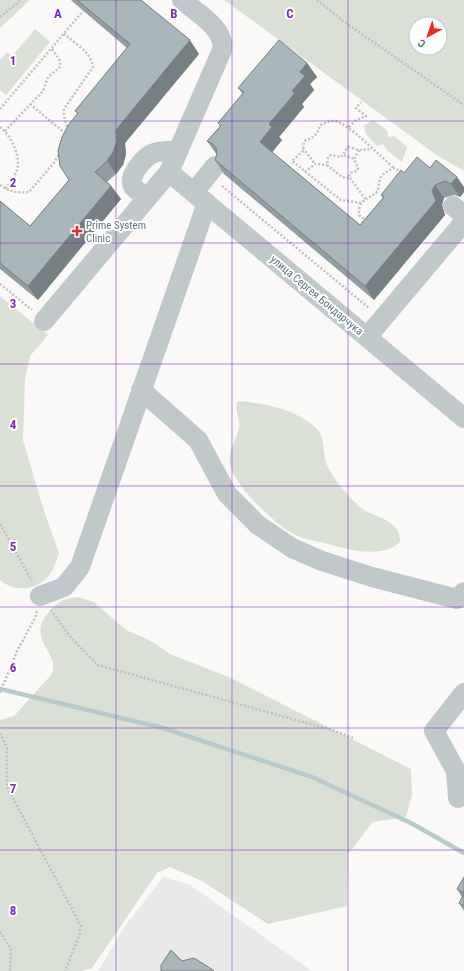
<svg xmlns="http://www.w3.org/2000/svg" width="464" height="971" font-family="'Roboto Condensed',sans-serif">
<rect width="100%" height="100%" fill="#faf9f7"/>
<path fill="#e8e9e8" d="M163 877 190 885 312 971H98L125 926Z"/>
<path fill="#dbe0d6" fill-rule="evenodd" d="M0 0H30L0 28Z
M224 0H464V171L438 156ZM416 24H440V48H416Z
M35 29 50 42 6 95 0 90V60L7 52 12 56Z
M373 120 387 130 388 137 394 136 407 147 402 162 387 150 383 144 377 146 366 134 364 126Z
M0 296 48 335 30 356 25 379 23 440 44 511 59 553C57 559 55 565 52 571 41 590 16 594 0 580Z
M238 401C264 403 296 409 316 428 326 437 322 453 327 465 332 476 340 486 348 495 353 500 358 506 364 510 378 518 401 521 400 542 381 560 346 549 324 543 312 540 301 539 290 532 272 521 235 486 230 465 227 451 236 441 239 428 241 418 233 411 238 401Z
M78 597 94 602 126 630 151 641 170 654 231 678 411 769 412 795 406 817 373 822 348 854 347 906 268 924 202 881 170 867 157 873 92 968 81 971H0V720L14 716 51 675C63 655 24 639 49 612 58 602 64 598 78 597Z"/>
<g fill="none" stroke-linecap="round" stroke-linejoin="round">
<path stroke="#b8cacb" stroke-width="4.5" d="M0 689 163 728 312 777 411 823 464 853"/>
<path stroke="#bdc2c4" stroke-width="2.5" stroke-dasharray="2 2" stroke-linecap="butt" d="M317 0 343 21 464 105
M0 17 21 0
M64 34C75 43 91 52 93 67L64 109C63 117 67 123 67 131
M30 104 67 135
M0 109 83 11
M0 127C10 135 18 150 18 164 18 173 10 182 5 189
M349 127 356 120 366 116 356 108 361 102
M5 131 43 91 48 77 60 67V61L52 49
M303 148 315 164
M359 150 354 159 358 168 357 171 350 173 349 178 342 177 327 165 328 157 331 155 341 157 348 147 359 150 372 149
M344 155 354 159
M305 172 315 164 327 165
M350 178 366 200
M0 185C9 192 18 193 29 192L53 164 60 153
M222 186 369 308
M361 203 341 200 292 161 303 151 304 141C313 138 318 135 320 125 325 123 330 120 335 121 347 122 382 158 394 168
M367 221 359 215C358 199 368 200 378 191 380 175 380 175 394 168L406 174
M0 284 32 310
M0 524 32 581
M51 610 71 638 98 665 332 730 353 738
M0 693 17 651 35 618 37 611
M0 733 7 748V787L81 926 79 936 65 971
M0 932 11 949 10 971"/>
<path stroke="#c0c8ca" stroke-width="20" d="M169 172 464 418
M194 192 215 166
M147 198C143 194 135 190 133 186 127 176 145 156 154 153 161 151 171 151 179 150
M453 206 464 215
M44 321 169 172 222 50C226 29 196 12 182 0
M367 337 464 222
M141 390 198 440 227 494 258 525 292 548 322 561 372 577 457 599 464 592
M40 596 64 587 80 567 207 203
M458 798 456 771 434 731 464 693"/>
</g>
<path fill="#919da0" d="M71 0H141L199 54 125 143 126 154 123 165 116 174 107 182 111 186 121 199 38 300 0 269V201L30 226 69 180 77 113 75 111 127 48 73 2Z
M307 63 317 77 310 84 314 90 302 104 304 107 279 137 282 140 272 152 360 225 383 198 381 195 404 173 430 168 464 187V192L460 197 454 195 444 198 442 205 445 215 374 300 224 174 215 160 217 155 207 141 220 126 218 123 243 94 238 88Z
M464 877V911L459 903 462 897 457 889Z"/>
<path fill="#767f82" d="M190 40 199 54 125 143 126 154 123 165 116 174 107 161 116 130Z
M307 63 317 77 310 84 314 90 302 104 304 107 279 137 282 140 270 155 260 142 269 124 292 91 300 72Z
M457 177 464 187V192L460 197 451 184Z
M435 185 444 198 442 205 445 215 374 300 365 286 432 191Z
M111 186 121 199 38 300 28 286Z"/>
<path fill="#a9b6ba" stroke="#767f82" d="M77 0H141L190 40 116 130 117 141 113 152 107 161 95 172 111 186 28 286 0 263V201L30 226 69 180 60 166 58 151 62 137 69 124 78 113 75 111 130 44Z
M279 40 307 63 300 72 305 76 292 91 295 93 269 124 272 127 260 142 360 225 384 197 381 195 401 170 404 173 417 157 430 168 436 160 457 177 451 184 445 181 435 185 432 191 436 201 365 286 215 160 217 154 216 148 213 144 207 141 221 126 218 123 244 92 238 88Z
M464 877V893L457 889Z
M464 894V906L459 903Z
M171 950 182 961 194 958 213 970 214 971H161V965Z"/>
<path fill="none" stroke="#7b2cbf" stroke-width="1" stroke-opacity="0.55" d="M116 0V971M232 0V971M348 0V971M0 121H464M0 243H464M0 364H464M0 486H464M0 607H464M0 728H464M0 850H464"/>
<path fill="#f02822" stroke="#fff" stroke-width="1.5" d="M75 225h4v4h4v4h-4v4h-4v-4h-4v-4h4z"/>
<g text-anchor="middle" stroke-width="4" stroke-linejoin="round" paint-order="stroke">
<g font-size="11" fill="#5e777f" stroke="#fff" text-anchor="start">
<text x="86" y="229">Prime System<tspan x="86" dy="13">Clinic</tspan></text>
</g>
<g font-size="11" fill="#5e777f" stroke="#fff">
<text transform="translate(317 295) rotate(40)" y="4">улица Сергея Бондарчука</text>
</g>
</g>
<g font-size="13" text-anchor="middle" font-weight="bold" fill="#7b2cbf" stroke="#fff" stroke-width="4" stroke-linejoin="round" paint-order="stroke">
<text x="58" y="18">A</text>
<text x="174" y="18">B</text>
<text x="290" y="18">C</text>
<text x="13" y="65">1</text>
<text x="13" y="187">2</text>
<text x="13" y="308">3</text>
<text x="13" y="429">4</text>
<text x="13" y="551">5</text>
<text x="13" y="672">6</text>
<text x="13" y="793">7</text>
<text x="13" y="915">8</text>
</g>
<g transform="translate(428 36) rotate(220)"><circle r="19" fill="#ffffff" stroke="#bfc9cc"/>
<path d="M0-3L7 15L0 10L-7 15Z" fill="#f02822"/>
<text y="-6" font-size="11" font-weight="bold" text-anchor="middle" fill="#5e777f">С</text>
</g>
</svg>
